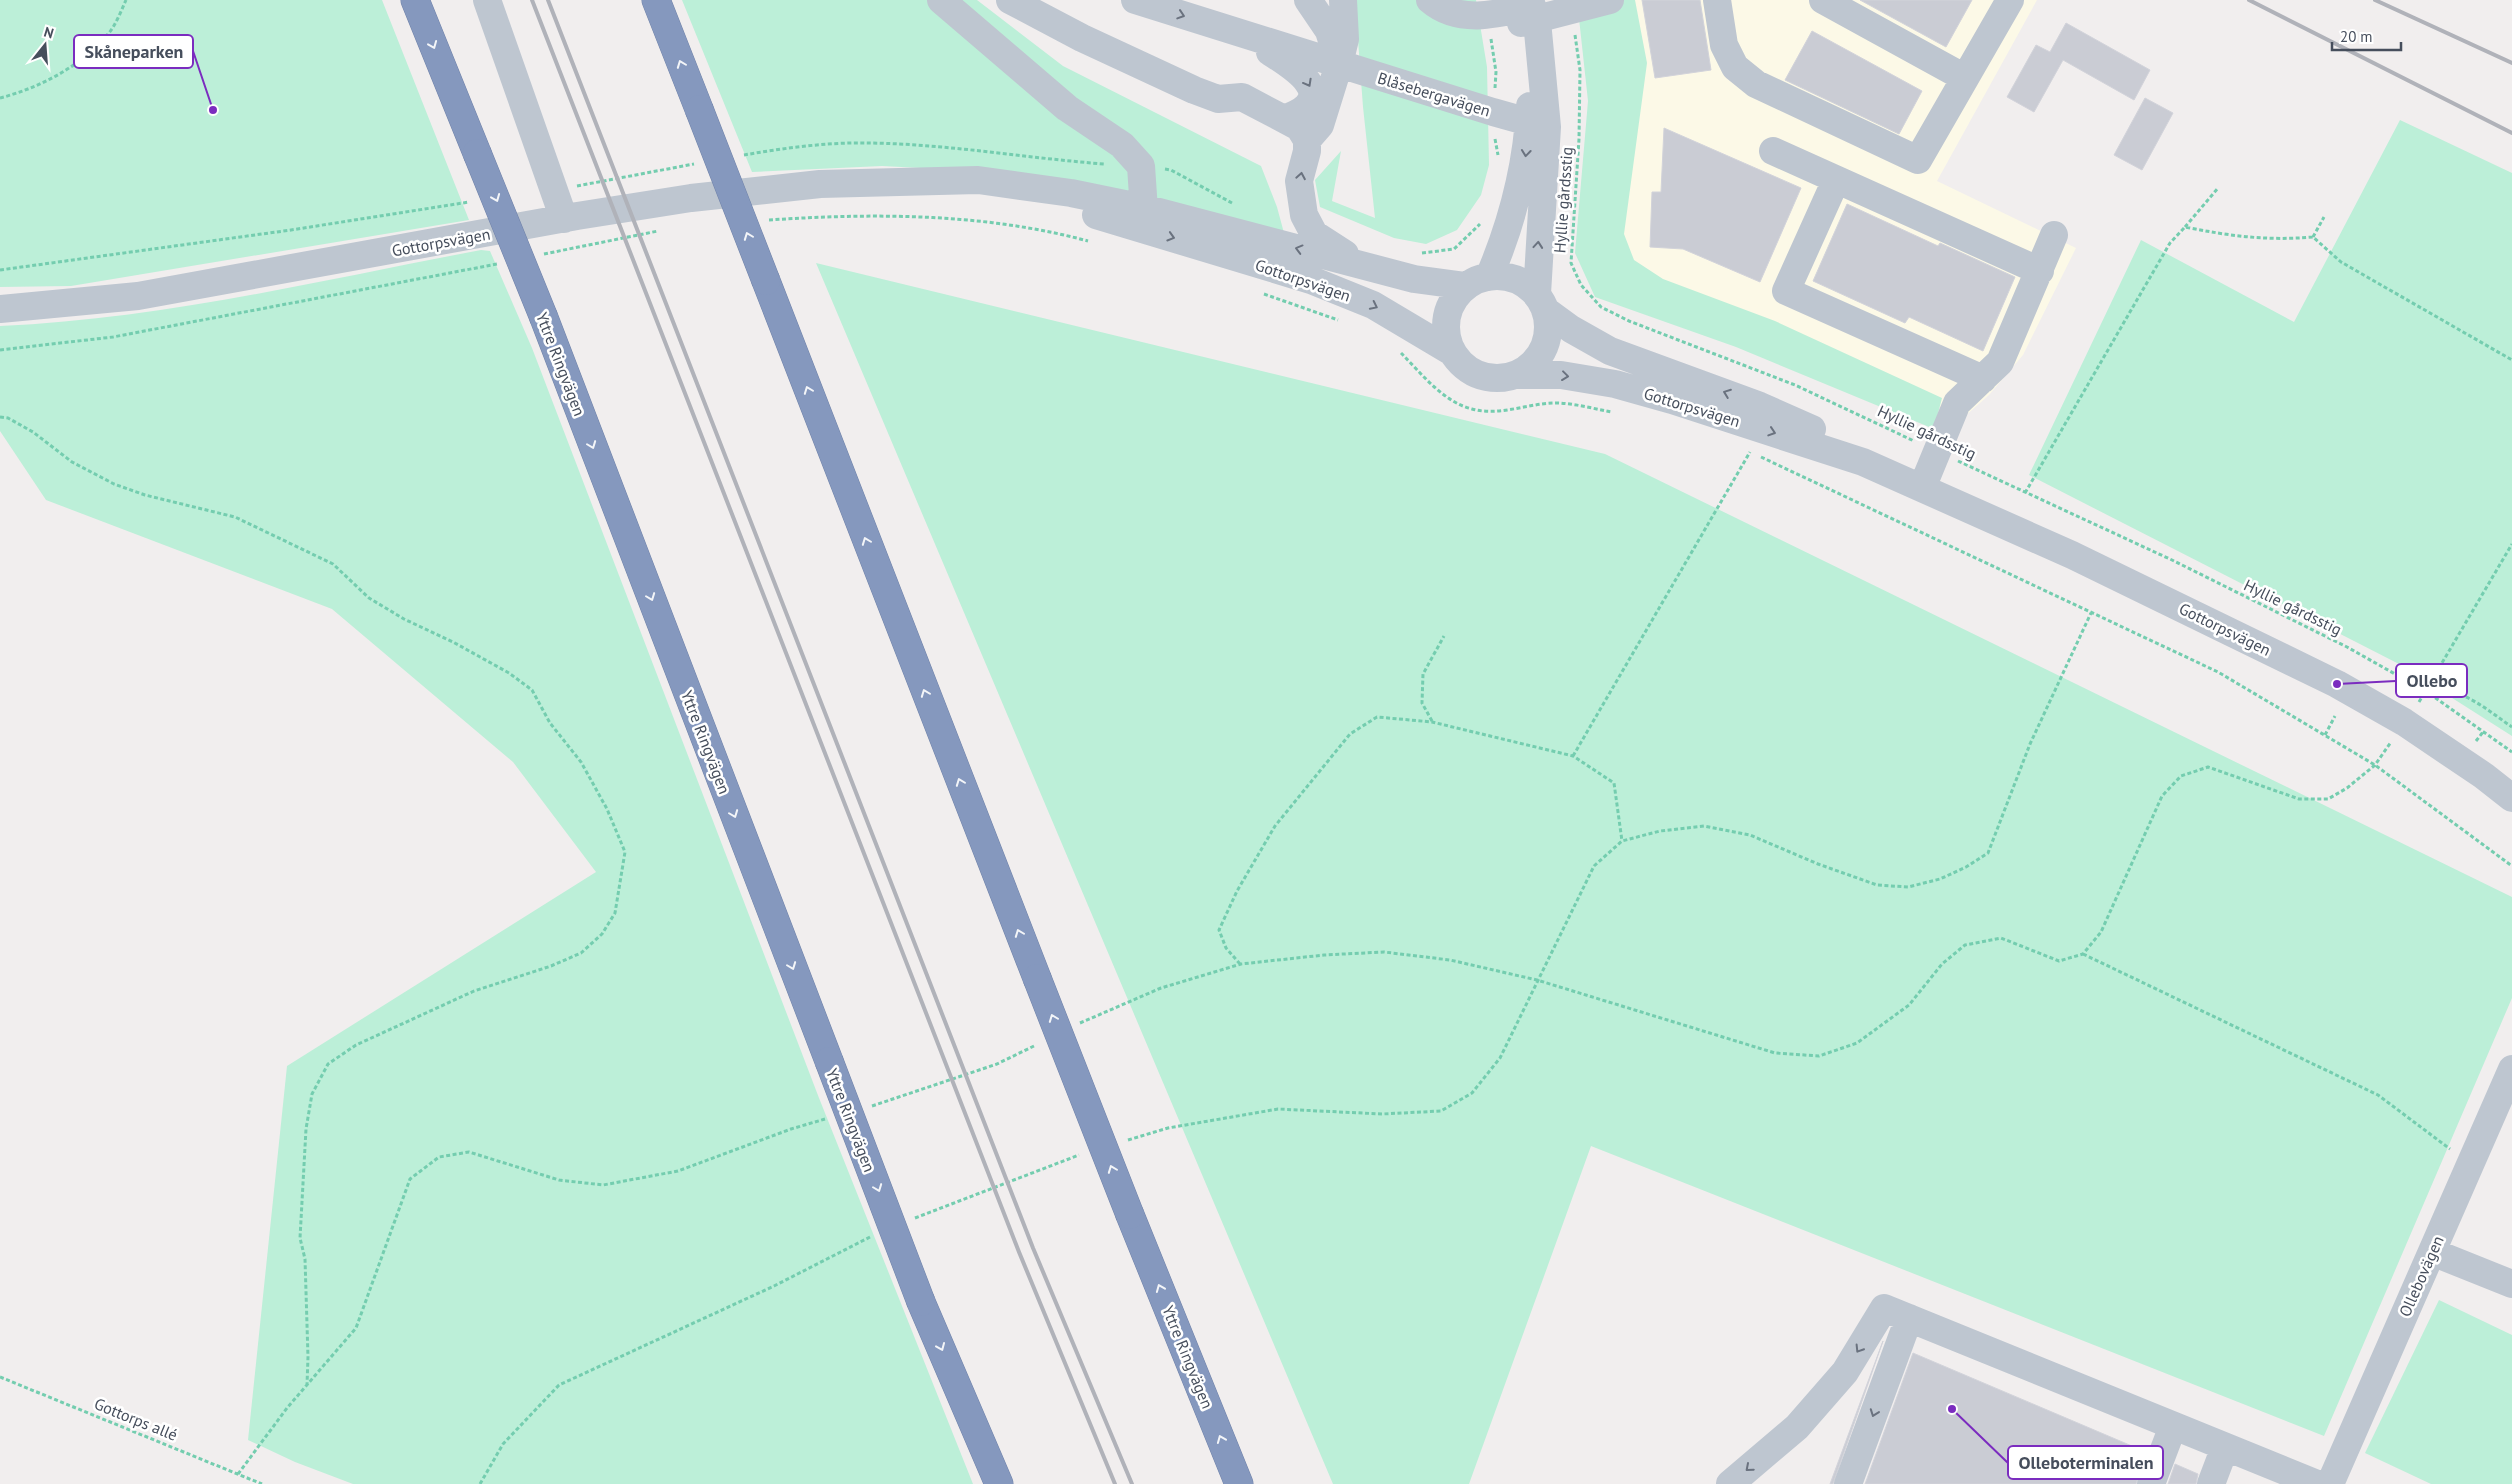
<svg xmlns="http://www.w3.org/2000/svg" width="2512" height="1484" font-family="'PT Sans',sans-serif">
<rect width="100%" height="100%" fill="#f1eeee"/>
<path fill="#fcf9e7" d="M1613 0H2037L1937 181 2076 248 2023 355 1989 395 1964 417 1666 296 1625 268 1610 219Z"/>
<path fill="#bcefd8" d="M0 0H382L469 220 71 286 0 287Z
M682 0H977L1063 66 1261 166 1277 207 1284 233 999 172 882 166 752 172Z
M1355 0H1476L1487 67 1489 165 1481 195 1457 230 1426 244 1394 238 1320 207 1315 180 1341 151 1332 201 1375 218 1363 107Z
M1577 0H1635L1647 63 1624 234 1634 260 1663 279 1775 321 1942 398 1934 429 1736 347 1595 297 1575 253 1588 101Z
M2400 120 2512 173V736L2397 663 2029 475 2141 240 2294 322Z
M481 250 490 251 532 348 819 1098 973 1484H353L295 1462 248 1440 287 1066 596 872 513 762 332 609 46 500 0 431V326C162 319 322 280 481 250Z
M816 263 1605 454 2512 897V998L2324 1436 1591 1146 1469 1484H1333Z
M2439 1300 2512 1335V1484H2431L2365 1453Z"/>
<path fill="#caccd4" stroke="#d2d3da" d="M1642 0H1700L1711 70 1655 78Z
M1860 0H1972L1946 47Z
M2066 23 2150 70 2134 100 2063 60 2034 112 2007 97 2036 45 2050 52Z
M1812 31 1922 91 1899 134 1785 80Z
M2145 98 2173 113 2142 170 2114 155Z
M1664 128 1801 188 1760 282 1683 249 1650 247 1652 192H1661Z
M1847 204 1938 246 1940 243 2015 277 1983 351 1909 317 1905 323 1813 281Z
M1883 1341 1833 1484H1830Z
M1913 1353 2146 1452 2136 1484H1865Z
M2175 1464 2198 1474 2196 1484H2168Z"/>
<g fill="none" stroke-linecap="round" stroke-linejoin="round">
<g stroke="#7183a9" stroke-width="29">
<path id="highway" d="M415 0 477 153
M656 0 699 109
M766 281 1037 978
M544 318 829 1061
M1130 1215 1239 1484
M921 1302 999 1484"/>
</g>
<path stroke="#74cdaf" stroke-width="3" stroke-dasharray="4 2.5" stroke-linecap="butt" d="M1575 35 1580 70 1579 139 1571 263 1581 285 1601 307 1629 321 1795 385 1914 441
M1491 39 1496 72 1495 88
M0 98C39 88 82 66 108 34 116 25 121 11 126 0
M1495 139 1498 155
M744 155C784 148 828 142 869 143 948 144 1025 158 1104 164
M1165 169 1171 170 1232 203
M577 186 694 164
M769 220C875 213 984 213 1088 241
M2185 227 2218 188
M2313 237 2324 217
M1422 253 1454 249 1480 224
M544 254 658 231
M0 270 291 230 469 202
M1264 294 1338 320
M0 350 113 337 497 264
M1401 353C1421 373 1443 402 1472 409 1501 417 1530 402 1559 403 1577 404 1595 409 1612 412
M0 417 8 418 33 432 72 462 114 484 145 495 235 517 333 564 369 598 404 619 453 642 509 673 532 690 550 723 581 762 607 809 625 852 615 913 602 934 581 953 551 966 474 991 356 1045 328 1064 312 1094 306 1129 300 1238 305 1259 308 1357 307 1385
M1761 457 2218 672 2375 765 2512 866
M1958 461 2172 560 2347 647 2427 692 2512 752
M2025 493 2170 243 2185 227C2230 236 2266 241 2313 237L2341 262 2512 360
M2428 691C2460 685 2487 710 2512 727
M2419 702 2512 544
M1432 721 1422 703 1423 674 1444 636
M2325 735 2335 716
M2476 741 2483 732
M1573 756 1750 452
M2083 954 2378 1095 2450 1149
M1240 964 1226 948 1219 930 1237 891 1275 826 1350 734 1377 717 1432 722 1573 756 1614 783 1622 841
M1080 1023 1161 988 1241 964 1324 955 1384 952 1450 960 1537 980 1775 1053 1819 1056 1857 1043 1909 1005 1942 964 1965 945 2001 938 2059 961 2083 954 2101 932 2162 796 2181 776 2208 767 2299 799H2328L2347 788 2375 765 2391 742
M872 1106 997 1064 1036 1045
M1128 1140 1168 1128 1278 1109 1382 1114 1441 1111 1472 1093 1500 1058 1594 866 1622 841 1660 831 1704 826 1750 835 1818 864 1877 885 1908 887 1940 879 1966 867 1988 853 2030 744 2091 613
M915 1218 1079 1155
M0 1377 262 1484
M238 1474 287 1408 356 1328 410 1179 439 1157 469 1152 559 1180 603 1185 678 1171 791 1129 825 1119
M480 1484 503 1444 559 1385 774 1286 870 1237"/>
<path stroke="#bec6d0" stroke-width="28" d="M487 0 564 219
M941 0 1067 108 1122 145 1141 166 1145 225
M1010 0 1082 38 1194 90 1218 99 1242 97 1299 127 1307 140V151L1299 181 1304 215 1314 234 1345 254
M1135 0 1493 112 1547 127
M1308 0 1329 31 1338 60
M1430 0C1459 25 1499 14 1532 6
M1530 0 1537 21 1547 127 1537 294
M1717 0 1724 45 1735 67 1756 84 1918 160 2010 0
M1823 0 1965 78
M1521 23 1610 0
M1270 52C1294 67 1339 95 1291 116
M1307 140 1320 125 1339 64 1345 39 1343 0
M1773 151 2040 271
M1836 180 1786 291 1983 379
M1096 215 1311 280 1373 305 1452 352
M1446 327a51 51 0 1 1 102 0a51 51 0 1 1-102 0Z
M1489 277C1513 221 1527 166 1530 106
M0 309 138 296 577 216 691 198 820 184 978 180 1071 193 1144 208 1414 279 1466 286
M1545 310 1571 329 1610 351 1760 406 1812 429
M1516 375H1561L1615 384 1672 400 1863 462 2072 555 2337 684 2404 722 2484 776 2512 798
M1922 488 1957 403 2000 362 2054 235
M2432 1252 2512 1284
M1730 1484 1797 1427 1845 1372 1884 1308 2317 1484
M1848 1484 1909 1318
M2151 1484 2173 1426
M2211 1484 2225 1447
M2330 1484 2512 1069"/>
<use href="#highway" stroke="#8598be" stroke-width="28"/>
<path stroke="#b0b2b9" stroke-width="4" d="M532 0 1019 1252 1115 1484
M548 0 1033 1248 1132 1484
M2249 0 2512 133
M2375 0 2512 63"/>
<g stroke="#7183a9" stroke-width="29" stroke-linecap="butt">
<path id="highway-bridge" d="M699 109 766 281
M477 153 544 318
M1037 978 1130 1215
M829 1061 921 1302"/>
</g>
<use href="#highway-bridge" stroke="#8598be" stroke-width="28"/>
</g>
<defs><path id="oneway-chevron" d="M-2-3.5L2.5 0L-2 3.5" fill="none" stroke-width="1.6" stroke-linecap="round" stroke-linejoin="round" transform="scale(1.25)"/></defs>
<g stroke="#6a727f">
<use href="#oneway-chevron" transform="translate(1181 15) rotate(18)"/>
<use href="#oneway-chevron" transform="translate(1308 83) rotate(61)"/>
<use href="#oneway-chevron" transform="translate(1526 153) rotate(96)"/>
<use href="#oneway-chevron" transform="translate(1301 176) rotate(-80)"/>
<use href="#oneway-chevron" transform="translate(1171 237) rotate(17)"/>
<use href="#oneway-chevron" transform="translate(1538 245) rotate(-85)"/>
<use href="#oneway-chevron" transform="translate(1299 249) rotate(-165)"/>
<use href="#oneway-chevron" transform="translate(1374 306) rotate(26)"/>
<use href="#oneway-chevron" transform="translate(1565 376) rotate(7)"/>
<use href="#oneway-chevron" transform="translate(1727 393) rotate(-159)"/>
<use href="#oneway-chevron" transform="translate(1772 432) rotate(18)"/>
<use href="#oneway-chevron" transform="translate(1859 1349) rotate(122)"/>
<use href="#oneway-chevron" transform="translate(1874 1413) rotate(110)"/>
<use href="#oneway-chevron" transform="translate(1749 1468) rotate(139)"/>
</g>
<g stroke="#f3f5f8">
<use href="#oneway-chevron" transform="translate(433 45) rotate(68)"/>
<use href="#oneway-chevron" transform="translate(681 64) rotate(-111)"/>
<use href="#oneway-chevron" transform="translate(496 198) rotate(68)"/>
<use href="#oneway-chevron" transform="translate(748 236) rotate(-111)"/>
<use href="#oneway-chevron" transform="translate(808 390) rotate(-111)"/>
<use href="#oneway-chevron" transform="translate(592 445) rotate(69)"/>
<use href="#oneway-chevron" transform="translate(866 541) rotate(-111)"/>
<use href="#oneway-chevron" transform="translate(651 597) rotate(69)"/>
<use href="#oneway-chevron" transform="translate(925 693) rotate(-111)"/>
<use href="#oneway-chevron" transform="translate(960 782) rotate(-111)"/>
<use href="#oneway-chevron" transform="translate(734 814) rotate(69)"/>
<use href="#oneway-chevron" transform="translate(1019 933) rotate(-111)"/>
<use href="#oneway-chevron" transform="translate(792 966) rotate(69)"/>
<use href="#oneway-chevron" transform="translate(1053 1018) rotate(-111)"/>
<use href="#oneway-chevron" transform="translate(1112 1169) rotate(-111)"/>
<use href="#oneway-chevron" transform="translate(878 1188) rotate(69)"/>
<use href="#oneway-chevron" transform="translate(1160 1288) rotate(-112)"/>
<use href="#oneway-chevron" transform="translate(941 1347) rotate(67)"/>
<use href="#oneway-chevron" transform="translate(1221 1439) rotate(-112)"/>
</g>
<g text-anchor="middle" stroke-width="5" stroke-linejoin="round" paint-order="stroke">
<g font-size="16" fill="#464e5c" stroke="#fff">
<text transform="translate(1434 94) rotate(17)" y="6">Blåsebergavägen</text>
<text transform="translate(1563 200) rotate(-86)" y="6">Hyllie gårdsstig</text>
<text transform="translate(441 242) rotate(-10)" y="6">Gottorpsvägen</text>
<text transform="translate(1303 280) rotate(19)" y="6">Gottorpsvägen</text>
<text transform="translate(561 364) rotate(69)" y="6">Yttre Ringvägen</text>
<text transform="translate(1692 407) rotate(17)" y="6">Gottorpsvägen</text>
<text transform="translate(1927 432) rotate(25)" y="6">Hyllie gårdsstig</text>
<text transform="translate(2293 607) rotate(26)" y="6">Hyllie gårdsstig</text>
<text transform="translate(2225 629) rotate(26)" y="6">Gottorpsvägen</text>
<text transform="translate(706 742) rotate(69)" y="6">Yttre Ringvägen</text>
<text transform="translate(851 1120) rotate(69)" y="6">Yttre Ringvägen</text>
<text transform="translate(2421 1276) rotate(-66)" y="6">Ollebovägen</text>
<text transform="translate(1188 1357) rotate(68)" y="6">Yttre Ringvägen</text>
<text transform="translate(136 1419) rotate(22)" y="6">Gottorps allé</text>
</g>
</g>
<path fill="none" stroke="#7b2cbf" stroke-width="2" d="M213 110L193 51M2337 684L2396 681M1952 1409L2008 1463"/>
<g fill="#7b2cbf" stroke="#fff" stroke-width="2">
<circle cx="213" cy="110" r="5"/>
<circle cx="2337" cy="684" r="5"/>
<circle cx="1952" cy="1409" r="5"/>
</g>
<g fill="#fff" stroke="#7b2cbf" stroke-width="2">
<rect x="74" y="35" width="119" height="33" rx="5"/>
<rect x="2396" y="664" width="71" height="33" rx="5"/>
<rect x="2008" y="1446" width="155" height="33" rx="5"/>
</g>
<g font-size="18" text-anchor="middle" font-weight="bold" fill="#464e5c">
<text x="134" y="58">Skåneparken</text>
<text x="2432" y="687">Ollebo</text>
<text x="2086" y="1469">Olleboterminalen</text>
</g>
<g transform="translate(45 45) rotate(17)" stroke="#ffffff" stroke-width="4" paint-order="stroke">
<path d="M0-4L9 19L0 12L-9 19Z" fill="#464e5c"/>
<text y="-8" font-size="14" font-weight="bold" text-anchor="middle" fill="#464e5c">N</text>
</g>
<path d="M2332 42v8h69v-8" fill="none" stroke="#464e5c" stroke-width="2.5"/>
<text x="2340" y="42" font-size="15" fill="#464e5c" stroke="#ffffff" stroke-width="4" paint-order="stroke">20 m</text>
</svg>
